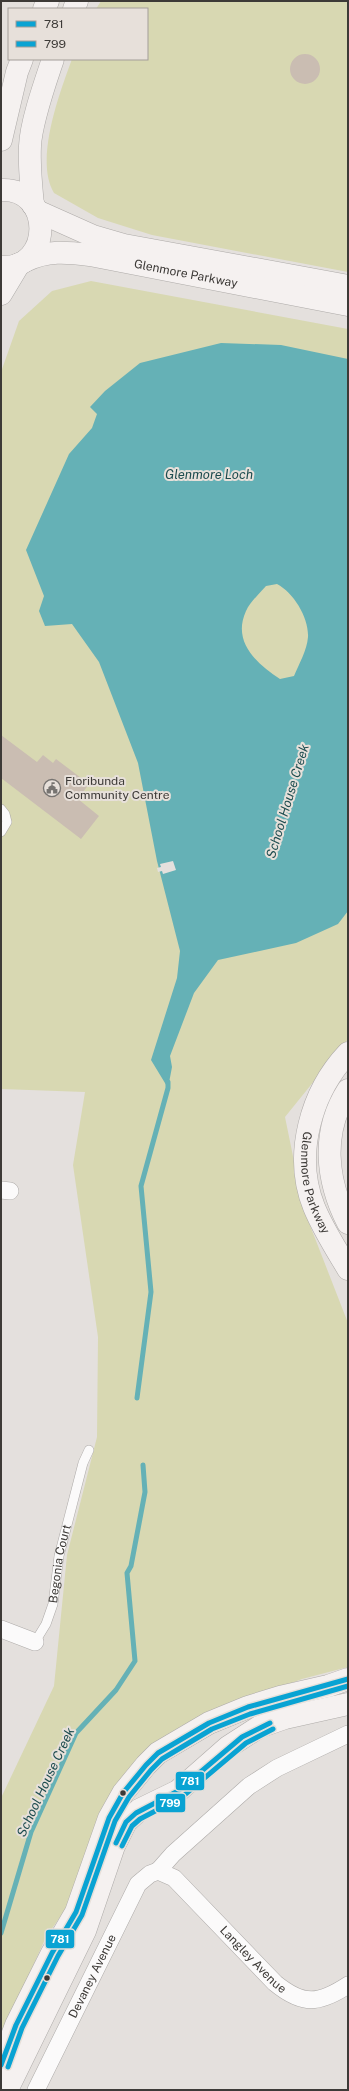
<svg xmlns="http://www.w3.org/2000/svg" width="349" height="2091" font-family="'Public Sans',sans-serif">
<rect width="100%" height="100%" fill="#e4e0dd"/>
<path fill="#d8d8b2" d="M101 1H348V272L152 235 98 218 54 193C34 160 60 92 72 59H147V9H96Z
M91 281 348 329V1039L285 1117 304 1210 348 1323V1667L302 1679 181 1726 128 1769 105 1802 65 1910 46 1937 1 2037V1798L54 1686 67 1555 97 1437 98 1337 73 1165 85 1092 1 1089V372L19 321 52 291Z"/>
<path fill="#65b1b6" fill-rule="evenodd" d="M221 343 281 345 348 359V911L338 924 296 943 218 960 194 993 170 1056 172 1067 168 1088 151 1060 177 978 180 951 157 861 138 763 99 662 72 624 45 626 39 611 44 596 26 550 69 454 92 428 97 414 90 407 105 391 140 363ZM277 584C294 593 309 618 308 637 307 650 299 664 294 676L280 679C256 663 232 642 246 611 250 602 259 594 266 586Z"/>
<path fill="#e4e0dd" d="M173 861 176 870 163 874 162 871 158 872 157 868 161 867 160 864Z"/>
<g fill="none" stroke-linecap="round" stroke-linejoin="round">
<path stroke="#65b1b6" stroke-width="5" d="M137 1398 151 1292 141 1186 168 1088V1082
M1 1933 31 1832 76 1733 116 1690 135 1661 127 1573 131 1566 145 1492 143 1465"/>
</g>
<path fill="#cabdb2" d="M290 69a15 15 0 1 1 30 0a15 15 0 1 1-30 0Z
M1 735 37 762 43 755 53 763 56 759 89 784 78 799 99 816 81 839 1 778Z"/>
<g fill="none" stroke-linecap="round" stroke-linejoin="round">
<g stroke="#adaaa8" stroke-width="10">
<g id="lane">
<path d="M1 809 5 814 7 822 1 832"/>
<path id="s1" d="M35 1642 46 1624 53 1604 59 1556 83 1463 89 1450"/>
</g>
</g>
<g stroke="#adaaa8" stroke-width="18">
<g id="street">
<path d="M1 1190 10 1191"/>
<path d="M1 1629 35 1642"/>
<path d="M158 1871 173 1854 249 1786 277 1768 348 1734"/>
<path id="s2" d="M36 2090 138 1884 150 1874 158 1871 174 1878 275 1983C303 2006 319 2004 348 1985"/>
</g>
</g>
<g stroke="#adaaa8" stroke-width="23">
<g id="secondary">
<path d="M44 9 48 1"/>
<path d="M74 9 77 1"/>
<path d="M1 140 17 72 22 59"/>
<path d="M1 190C53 187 54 270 1 267"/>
<path d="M33 205C31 185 29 166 30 146 31 122 45 83 53 59"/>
<path d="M37 211 93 236 124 245 348 286"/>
<path id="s3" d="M25 261C47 250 67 252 90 255L348 305"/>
<path d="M1 294 19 264"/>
<path id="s4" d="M348 1053C311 1092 293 1155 314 1207 323 1229 336 1249 348 1269"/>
<path d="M348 1090C321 1132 326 1180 348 1223"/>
<path d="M1 2065 16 2025 52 1953 76 1912 109 1818 123 1793 146 1765 158 1753 209 1723 248 1707 280 1697 328 1686 348 1679"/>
<path d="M7 2090 85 1931 114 1846 126 1822 139 1810 178 1791 228 1747 259 1727 285 1718 348 1704"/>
</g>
</g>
<use href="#lane" stroke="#fbfafa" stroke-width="9"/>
<use href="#street" stroke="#fbfafa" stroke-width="17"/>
<use href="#secondary" stroke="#f5f1f0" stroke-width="22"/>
<g stroke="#e7e0da" stroke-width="8">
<path id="bus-1" d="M116 1843 126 1822 136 1813 178 1791 242 1737 270 1723
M1 2065 16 2025 52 1953 76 1912 109 1818 123 1793 146 1765 158 1753 209 1723 248 1707 348 1679"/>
</g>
<g stroke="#e7e0da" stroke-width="8">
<path id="bus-2" d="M122 1846 132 1826 140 1819 182 1797 246 1743 273 1729
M8 2067 22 2028 58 1956 82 1915 115 1821 129 1797 151 1770 162 1759 212 1729 250 1714 348 1686"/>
</g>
<use href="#bus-1" stroke="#09a3d3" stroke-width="5"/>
<use href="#bus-2" stroke="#09a3d3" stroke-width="5"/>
</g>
<defs>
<g id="civic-ring" transform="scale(0.9)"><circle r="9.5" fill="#e7e0da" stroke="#777471" stroke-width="1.5"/><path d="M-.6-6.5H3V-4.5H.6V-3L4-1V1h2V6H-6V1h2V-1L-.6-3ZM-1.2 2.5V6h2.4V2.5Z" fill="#777471"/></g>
</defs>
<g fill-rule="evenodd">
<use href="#civic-ring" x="52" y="788"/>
</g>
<g fill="#3d3a37" stroke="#e7e0da" stroke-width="1.5">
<circle cx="123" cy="1793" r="3.5"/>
<circle cx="47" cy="1978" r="3.5"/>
</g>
<g text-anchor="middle" stroke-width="4" stroke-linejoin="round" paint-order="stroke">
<g font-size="12" fill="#3d3a37" stroke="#e7e0da">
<text dy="4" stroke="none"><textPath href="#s3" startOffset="164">Glenmore Parkway</textPath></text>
<text dy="4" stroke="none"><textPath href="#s4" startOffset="142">Glenmore Parkway</textPath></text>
<text dy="4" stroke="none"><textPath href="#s1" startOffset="83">Begonia Court</textPath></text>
<text dy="4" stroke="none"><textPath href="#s2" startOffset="385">Langley Avenue</textPath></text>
<text dy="4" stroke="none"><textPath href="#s2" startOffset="127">Devaney Avenue</textPath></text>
</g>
<g font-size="12" fill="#3d3a37" stroke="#e7e0da" text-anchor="start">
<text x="65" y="785">Floribunda<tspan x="65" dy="14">Community Centre</tspan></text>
</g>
<g font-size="13" font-style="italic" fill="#1d4c4f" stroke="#e7e0da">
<text x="209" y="479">Glenmore Loch</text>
<text transform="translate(287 801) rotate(-73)" y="5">School House Creek</text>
<text transform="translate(45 1782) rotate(-65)" y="5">School House Creek</text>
</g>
</g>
<g stroke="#e7e0da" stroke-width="1.5">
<rect x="175" y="1771" width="30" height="20" rx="4" fill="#09a3d3"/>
<rect x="155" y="1793" width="31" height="20" rx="4" fill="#09a3d3"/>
<rect x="45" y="1929" width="30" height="20" rx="4" fill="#09a3d3"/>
</g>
<g font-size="11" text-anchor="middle" font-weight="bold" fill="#fff">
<text x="190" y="1785">781</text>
<text x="170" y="1807">799</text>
<text x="60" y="1943">781</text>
</g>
<rect width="349" height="2091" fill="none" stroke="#3d3a37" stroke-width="4"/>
<rect x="8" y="8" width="140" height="52" fill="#e7e0da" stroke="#a39e99"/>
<rect x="16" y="21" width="20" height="6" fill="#09a3d3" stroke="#a39e99"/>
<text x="44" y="28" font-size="12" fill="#3d3a37">781</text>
<rect x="16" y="41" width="20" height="6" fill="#09a3d3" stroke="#a39e99"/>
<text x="44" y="48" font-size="12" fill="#3d3a37">799</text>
</svg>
